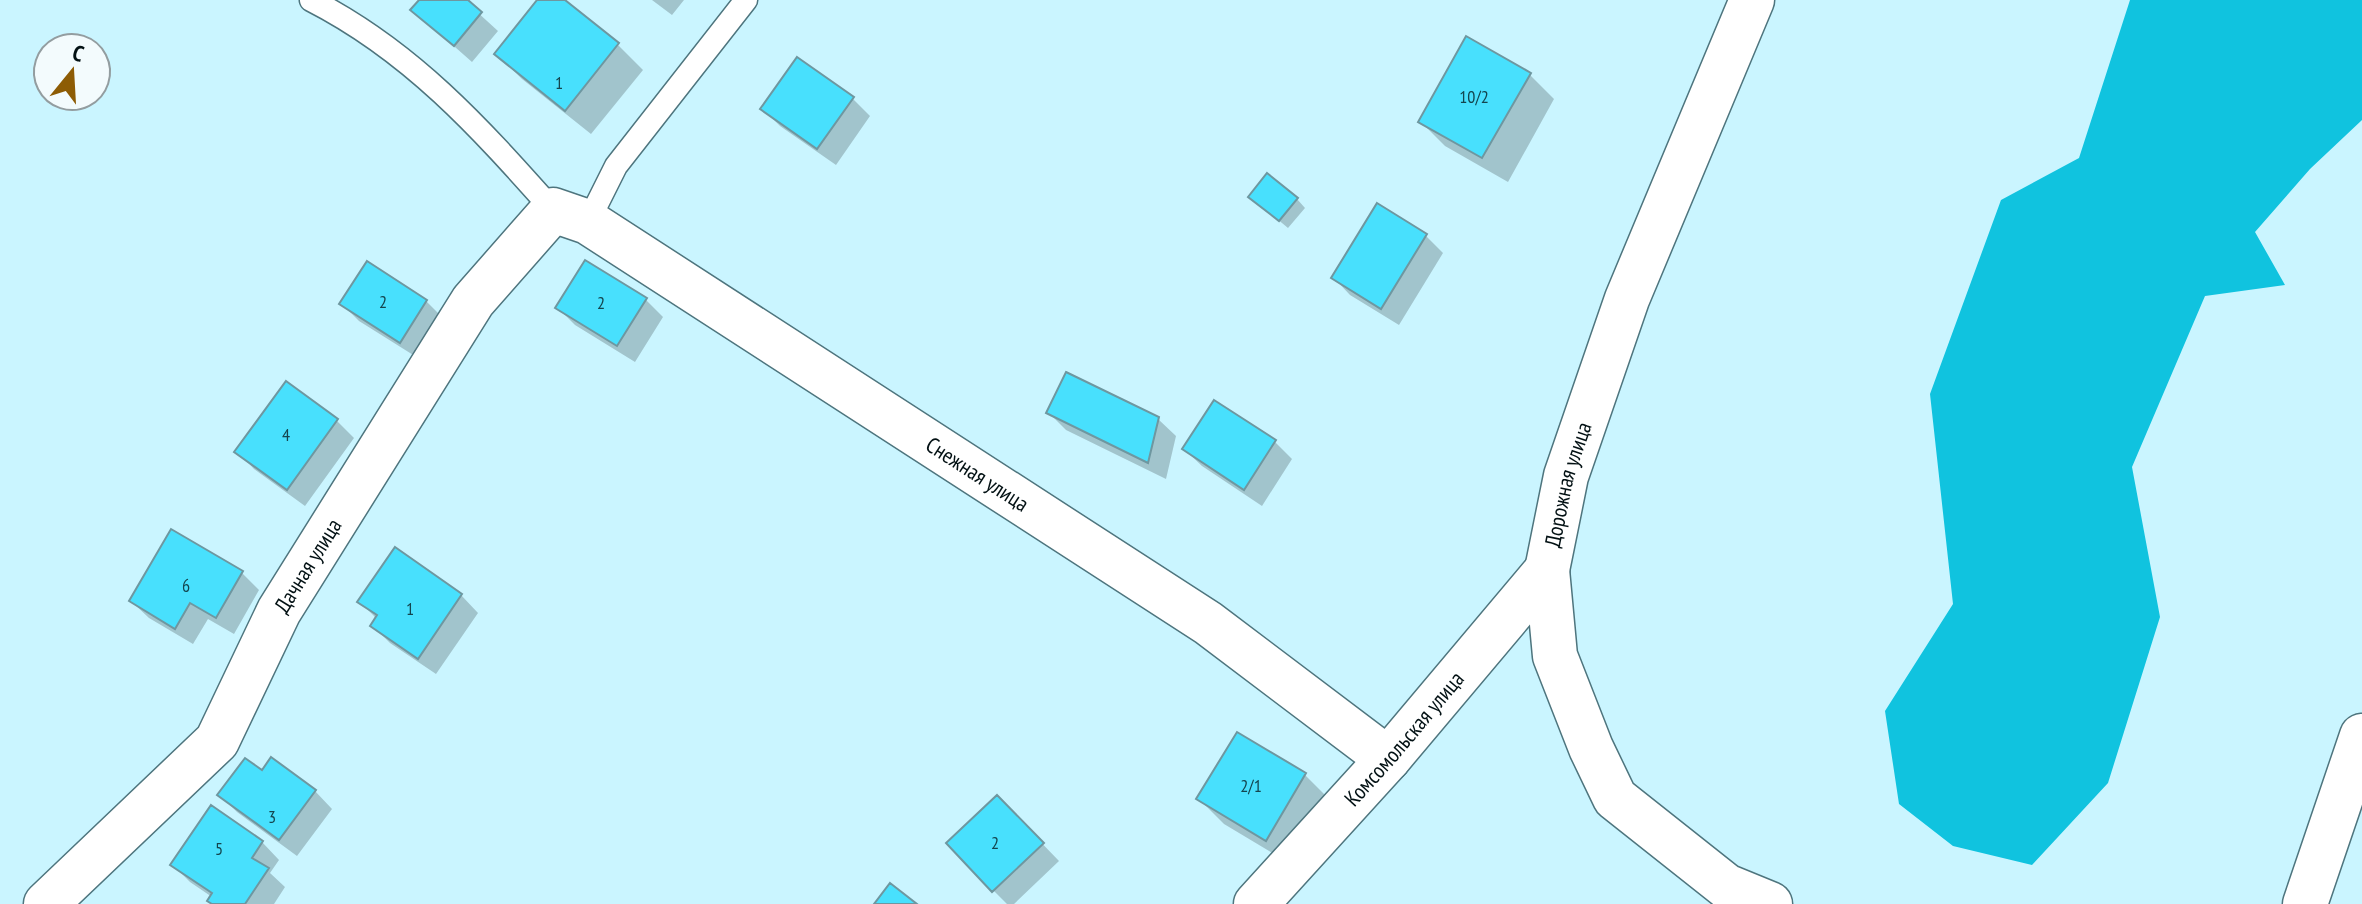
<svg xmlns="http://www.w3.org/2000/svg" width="2362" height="904" font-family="'PT Sans Narrow',sans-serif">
<rect width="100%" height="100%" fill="#caf5ff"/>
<path fill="#10c3df" d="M2130 0H2362V120L2310 169 2255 232 2285 285 2205 296 2132 467 2160 617 2108 783 2032 865 1953 846 1899 804 1885 711 1953 604 1930 394 2001 200 2079 158Z"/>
<path fill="#0003" d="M421 0H464L498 31 472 62 413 10Z
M540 0H562L618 45 643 70 591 134 522 79 497 54Z
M652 0H684L672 15Z
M798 60 853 99 870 116 836 165 780 126 763 109Z
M1529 74 1554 99 1508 182 1445 146 1420 121Z
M1251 197 1297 199 1305 208 1288 228Z
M1426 236 1443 253 1399 325 1350 295 1333 277Z
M646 300 663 317 635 362 575 325 558 308Z
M426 301 443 318 418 358 359 321 342 304Z
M286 384 337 421 354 438 305 506 254 469 237 451Z
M1214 403 1275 442 1292 459 1262 506 1202 466 1184 449Z
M1049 413 1158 419 1176 436 1166 479 1066 430Z
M171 532 242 573 259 590 234 634 208 619 193 644 149 618 131 601Z
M461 595 478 613 436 674 390 643 372 625 377 619 360 602Z
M1238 734 1305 775 1330 800 1291 864 1224 824 1199 799Z
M262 773 315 791 332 809 297 856 237 812 220 795Z
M997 797 1059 861 1014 904H1007L993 890Z
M262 842 279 860 270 873 285 887 274 904H213L212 897 190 882 173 865Z"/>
<path fill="#48e0fd" stroke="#6e97a0" stroke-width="2" d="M419 0H468L482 12 454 46 410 10Z
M537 0H565L619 43 565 111 494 54Z
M1466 36 1531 73 1482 158 1418 122Z
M797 57 854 97 817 149 760 109Z
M1267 173 1298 198 1279 221 1248 197Z
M1377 203 1427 234 1381 309 1331 278Z
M585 260 647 298 617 346 555 308Z
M367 261 427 300 400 343 339 304Z
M1066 372 1159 417 1148 463 1046 413Z
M286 381 338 419 287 490 234 452Z
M1214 400 1276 440 1244 490 1182 449Z
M171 529 243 571 216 618 190 603 175 629 129 601Z
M395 547 462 594 418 659 370 626 377 615 357 602Z
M1237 732 1306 773 1266 841 1196 799Z
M271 757 316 790 279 840 217 795 245 758 262 770Z
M997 795 1044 843 992 892 946 843Z
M211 805 263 841 252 858 269 868 245 904H212L207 901 212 893 170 865Z
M890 883 917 904H874Z"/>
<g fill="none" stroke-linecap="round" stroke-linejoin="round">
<g stroke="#4e757e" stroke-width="25">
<path id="service" d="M311 0C411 51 479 127 553 210
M588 222 616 166 746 0"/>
</g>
<g stroke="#4e757e" stroke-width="47">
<g id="minor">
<path d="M1547 570 1555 656 1591 748 1615 798 1726 886 1770 904"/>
<path id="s1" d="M46 904 217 741 279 611 473 301 553 210 588 222 1208 623 1388 759"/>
<path id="s2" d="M1256 904 1388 759 1547 570"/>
<path d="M2305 904 2362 736"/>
</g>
</g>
<g stroke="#4e757e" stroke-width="47">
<g id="tertiary">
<path id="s3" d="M1547 570 1566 476 1627 299 1752 0"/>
</g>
</g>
<use href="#service" stroke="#fff" stroke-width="22"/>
<use href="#minor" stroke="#fff" stroke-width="44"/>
<use href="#tertiary" stroke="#fff" stroke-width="44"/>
</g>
<g text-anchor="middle" stroke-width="6" stroke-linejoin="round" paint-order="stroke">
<g font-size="18" fill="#14454e">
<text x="559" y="89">1</text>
<text x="1474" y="103">10/2</text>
<text x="383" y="308">2</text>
<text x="601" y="309">2</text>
<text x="286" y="441">4</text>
<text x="186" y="592">6</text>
<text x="410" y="615">1</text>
<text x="1251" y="792">2/1</text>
<text x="272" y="823">3</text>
<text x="995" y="849">2</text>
<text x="219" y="855">5</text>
</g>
<g font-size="22" fill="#031114" stroke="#f3fbfd">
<text dy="8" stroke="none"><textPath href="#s1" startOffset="1368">Снежная улица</textPath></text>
<text dy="8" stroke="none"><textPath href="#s3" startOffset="88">Дорожная улица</textPath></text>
<text dy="8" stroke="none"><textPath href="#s1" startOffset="434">Дачная улица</textPath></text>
<text dy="8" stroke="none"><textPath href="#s2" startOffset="222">Комсомольская улица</textPath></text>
</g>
</g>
<g transform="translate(72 72) rotate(18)"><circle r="38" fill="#f3fbfd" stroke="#939da0" stroke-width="2"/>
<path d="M0-6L14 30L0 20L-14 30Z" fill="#8d5c05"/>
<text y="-12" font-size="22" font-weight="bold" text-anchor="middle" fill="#031114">С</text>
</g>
</svg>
